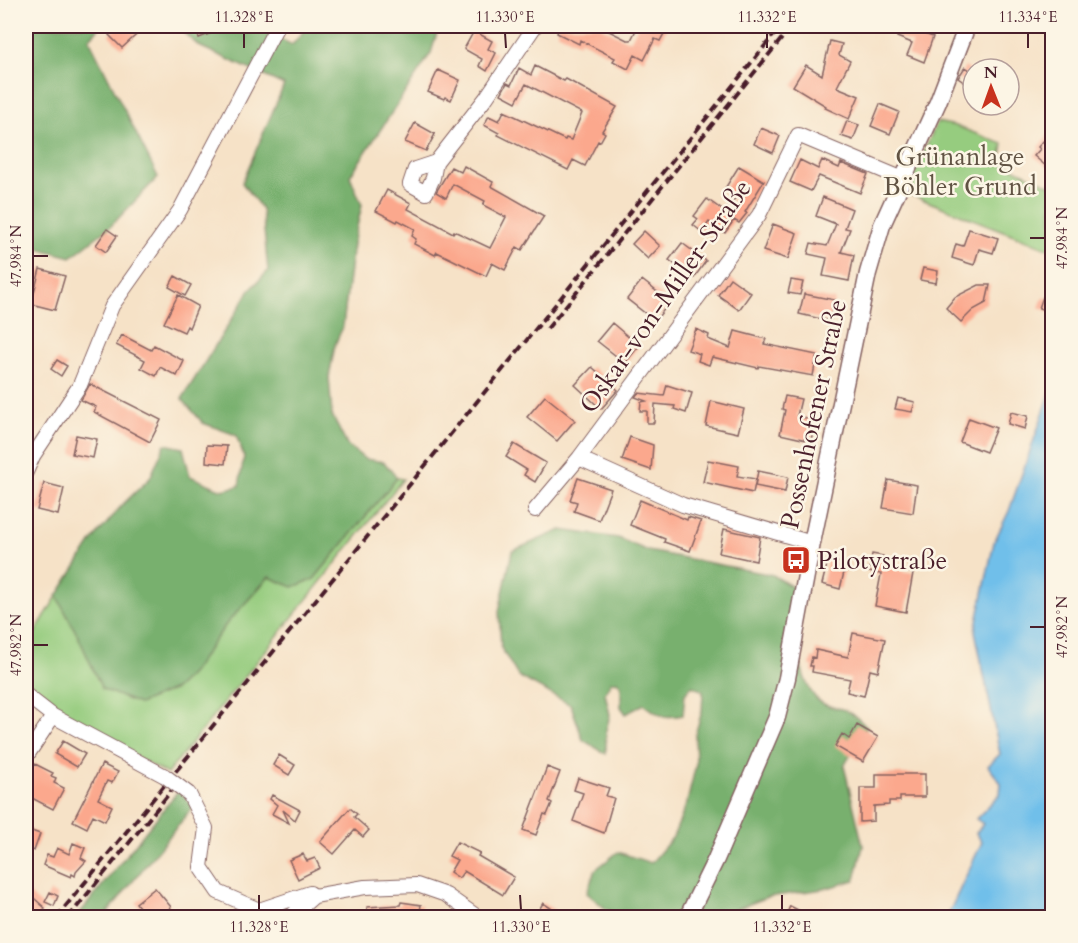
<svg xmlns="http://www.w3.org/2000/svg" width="1078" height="943" font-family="Cardo,serif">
<rect width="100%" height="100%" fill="#fcf5e5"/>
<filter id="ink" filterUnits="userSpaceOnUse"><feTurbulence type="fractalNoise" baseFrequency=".0167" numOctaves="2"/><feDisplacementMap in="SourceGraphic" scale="12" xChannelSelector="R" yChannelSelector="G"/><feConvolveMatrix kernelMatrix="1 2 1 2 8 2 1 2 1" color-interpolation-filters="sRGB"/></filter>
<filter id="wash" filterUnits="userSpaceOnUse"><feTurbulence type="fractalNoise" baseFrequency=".008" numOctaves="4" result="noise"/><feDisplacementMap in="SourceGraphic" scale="24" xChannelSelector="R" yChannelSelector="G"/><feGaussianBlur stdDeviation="1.35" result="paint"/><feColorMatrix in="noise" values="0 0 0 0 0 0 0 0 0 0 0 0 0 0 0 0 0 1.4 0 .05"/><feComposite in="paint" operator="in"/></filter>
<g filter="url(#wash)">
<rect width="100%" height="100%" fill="#f6e2c7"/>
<path fill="#96cc7f" stroke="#707655" stroke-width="1.5" d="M937 122 956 126 1003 144 1000 162 1052 186V250L906 193Z
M397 478 403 479 167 774 56 713 26 690V647L57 596 79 638 102 689 139 704 175 689 191 674 227 623 269 577 293 587 314 579Z"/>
<path fill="#78b06e" stroke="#61684c" stroke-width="1.5" d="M26 26H101L89 39 158 177 111 226 71 257 29 246 26 249Z
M176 26H255L292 45 308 26H437V33L431 53 350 176 362 205 353 244 343 326 335 345 329 377 332 415 347 445 365 459 384 462 397 478 314 579 293 587 269 577 227 623 191 674 175 689 139 704 102 689 79 638 57 596 93 540 122 505 150 478 165 444 183 448 190 476 222 490 239 486 244 456 236 435 203 423 182 399 250 290 268 271 262 209 242 183 284 85 199 46Z
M561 530 618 538 648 551 773 575 794 588C793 616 796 688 822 703 830 708 841 707 849 712 855 715 861 722 867 727L844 766 863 846 855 880 824 889 768 897 715 917H622L606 909 587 893 595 870 618 852 651 863 673 837 687 803 696 764 695 735 702 711 703 691 692 686 685 694 683 715C663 719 660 716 644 704L626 714 621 707V686L617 681 611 682 605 693 610 715 606 730V754L583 740 571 705 518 676 501 648 499 611 512 551Z
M179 790 193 807 104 917 76 918Z"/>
<path fill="#70bfea" stroke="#5d6f8a" stroke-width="1.5" d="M1052 388V917H947L982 842 976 833 983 824 976 819 1000 794 1001 783 988 766 1000 754 975 631 994 542 1009 511Z"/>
<g id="blocks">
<path fill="#fba88d" d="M120 26H146L122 48 109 35Z
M193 26H229L199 38Z
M559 26H599L627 40H631L638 26H668L660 41 655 39 644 60 635 55 628 69 613 61 615 58 580 40 579 44 557 33Z
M901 26 933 37 924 62 907 55 912 43 897 37Z
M474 31 492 41 488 49 496 53 487 71 479 66 482 59 464 49Z
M830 41 842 44 839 55 850 61 837 87 859 96 849 119 825 108 826 106 793 86 806 65 822 75Z
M535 66 564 81 566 79 617 107 602 131 605 133 600 142 598 141 585 166 573 160 568 170 498 135 499 133 484 125 489 116 499 121 504 111 565 140 566 138 571 140 582 113 526 84 516 102 501 94 507 83 511 85 519 68 531 75Z
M965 67 973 72V78L968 85 958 78Z
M438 70 460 80 451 100 445 97 444 99 428 92Z
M880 104 899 112 890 134 871 126Z
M847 121 859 125 853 140 841 136Z
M415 123 435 134 426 151 405 142Z
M761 128 780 136 773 153 754 144Z
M1053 130V172L1034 156 1040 149 1038 147Z
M800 160 818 169 822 160 839 168 841 163 868 174 860 193 819 176 811 191 790 182Z
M464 166 493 182 491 186 544 216 522 250 517 247 505 270 492 263 486 276 437 252 435 255 414 244 416 239 412 236 415 229 398 220 397 222 376 211 387 190 411 203 408 209 453 233 454 231 490 248 506 217 483 205 485 201 453 184 446 198 436 192 451 167 461 172Z
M739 166 764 181 745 212 747 213 739 223 734 220 725 233 709 222 702 232 693 225 698 219 694 216 707 199 725 212 736 197 724 190Z
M823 197 852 209 845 228 850 229 841 252 854 255 849 281 823 276 827 258 808 254 811 243 827 246 836 224 816 216Z
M773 224 797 233 788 259 763 251Z
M107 229 117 236 106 252 96 245Z
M969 229 998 238 993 253 979 249 974 265 952 258 956 244 963 246Z
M644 231 660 246 648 259 632 244Z
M682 243 706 261 694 278 669 260Z
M923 268 938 271 936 283 920 280Z
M40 269 65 276 55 310 31 304Z
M175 276 191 285 185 296 169 287Z
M730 278 751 293 739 310 718 295Z
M642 280 670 302 655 321 627 299Z
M791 280 803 282 800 295 788 293Z
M979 285H990L986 303 973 310 961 322 946 308 955 297Z
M804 294 835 300 830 321 799 314Z
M178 295 198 306 189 328 187 326 184 332 164 323Z
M1043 297 1053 300V313L1039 308Z
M612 323 639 346 625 363 597 341Z
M696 329 709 335 708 339 730 348 735 331 766 339 764 344 817 355 813 376 759 366 758 368 712 357 709 365 698 361 700 354 688 350Z
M122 335 151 350 154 345 184 361 177 376 160 367 156 376 141 368 145 360 116 345Z
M57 360 67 366 61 376 51 369Z
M592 367 618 390 601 409 575 385Z
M90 384 161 420 150 442 94 412 96 407 81 400Z
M667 385 692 393 686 413 674 409 675 406 655 404 654 423H647V411H640L641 402 646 401 635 397 638 393 664 396Z
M545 396 575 420 557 441 527 417Z
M785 396 801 399 797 416 815 420 811 441 780 434 785 410 782 409Z
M898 398 915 402 912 412 895 409Z
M711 401 744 409 738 433 706 426Z
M1011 412 1028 416 1025 429 1008 424Z
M969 418 996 428 986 452 960 442Z
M76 435 97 439 93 458 72 454Z
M630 437 653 445 651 470 622 460Z
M514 444 546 463 535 482 524 475 527 470 506 457Z
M207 445 227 446 225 464 206 462Z
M708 460 739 466 737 476 756 479 753 493 703 482Z
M758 471 788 477 785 492 755 486Z
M578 478 611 489 599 520 574 511 577 502 570 500Z
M888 480 917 485 913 513 883 508Z
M44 483 64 488 58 515 37 510Z
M640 500 687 520 688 517 701 521 690 551 664 542 665 539 630 525Z
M724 529 760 537 756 561 719 553Z
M872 554 883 556 882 560 892 562 891 568 913 573 906 612 875 606 881 574 869 572Z
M828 560 846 564 840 589 822 584Z
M853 633 885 639 878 672 870 670 864 696 847 692 850 679 812 672 813 666H810L812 657 815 658 816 650 848 657Z
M857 725 878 737 863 762 835 746 842 734 849 739Z
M63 741 85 754 77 767 55 754Z
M279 755 295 765 289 775 273 765Z
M35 764 53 773 51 776 56 778 54 783 64 788 53 809 32 798 26 810V787L29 780 26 779Z
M102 764 118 772 112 783 107 781 98 799 112 806 105 821 93 815 87 828 73 821Z
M547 767 560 772 549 801 552 803 547 815 544 814 536 835 523 830Z
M876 774H925V797H900V801H889V805L874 806V821L860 822V788H876Z
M578 778 609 788 606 796 614 798 604 833 573 821 583 793 574 790Z
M272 795 300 810 295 820 283 810 289 823 272 814 277 805 270 799Z
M350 808 357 814 354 817 369 830 363 837 355 830 334 854 320 842Z
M26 829 40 834 34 851 26 848Z
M457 842 480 853 478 856 514 877 503 895 464 871 459 878 450 872 457 860 449 856Z
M73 843 85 848 81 858 86 861 76 872 75 876 72 874 71 877 43 865 47 855 53 857 57 848 69 854Z
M303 854 307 861 315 858 320 868 298 879 289 860Z
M155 888 171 907 158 918H147L136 903Z
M26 891 45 908 37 918H31L26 913Z
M50 892 58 896 54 906 45 902Z
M401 902 421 905 419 918H368L367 907 400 905Z
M543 903 566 918H534Z
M790 906 814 918H785Z"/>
</g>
</g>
<g filter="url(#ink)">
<use href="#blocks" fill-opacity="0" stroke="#866362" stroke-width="1.5"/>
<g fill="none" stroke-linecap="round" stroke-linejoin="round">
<g stroke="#866362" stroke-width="16">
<path id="minor" d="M436 162 415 169 410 184 426 193 433 178 436 162 486 98 535 26
M579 458 683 505 812 543
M26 472 33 456 80 385 112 306 180 210 277 26
M535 510 579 458 759 215 798 135 903 179
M26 695 53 716 165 776
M26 757 53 716
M189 794 206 828 201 867 218 892 259 910 310 893 314 896 365 887 417 885 446 895 479 918
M289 918 314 896"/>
</g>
<g stroke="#866362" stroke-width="19">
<path id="major" d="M687 918 716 859 777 717 787 678 812 543 868 273 882 225 938 102 967 26"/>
</g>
<use href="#minor" stroke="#fff" stroke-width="14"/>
<use href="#major" stroke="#fff" stroke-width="16"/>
<path stroke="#4a1f2b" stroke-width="4" stroke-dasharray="9 4.5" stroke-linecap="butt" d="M547 329 792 26
M56 918 407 488 781 26
M68 918 176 785"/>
<g stroke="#866362" stroke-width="16" stroke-linecap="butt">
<path id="minor-bridge" d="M165 776 189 794"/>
</g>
<use href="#minor-bridge" stroke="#fff" stroke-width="14"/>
</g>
</g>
<path fill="none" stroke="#4a1f2b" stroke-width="2" d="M244 33V48M505 33 506 48M767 33V48M1028 33V48M1030 238H1045M33 256H48M1030 627H1045M33 645H48M259 895V910M520 895 521 910M782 895V910"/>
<defs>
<g id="bus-square" transform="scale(1.5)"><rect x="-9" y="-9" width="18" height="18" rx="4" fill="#c8321e" stroke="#fcf5e5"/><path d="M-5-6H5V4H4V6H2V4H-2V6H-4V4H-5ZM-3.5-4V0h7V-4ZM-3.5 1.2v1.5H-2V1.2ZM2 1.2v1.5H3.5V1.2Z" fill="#fff"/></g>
</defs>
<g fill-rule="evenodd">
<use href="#bus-square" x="796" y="560"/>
</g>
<g text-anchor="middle" stroke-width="5" stroke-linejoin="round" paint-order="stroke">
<g font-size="26" fill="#615344" stroke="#fcf5e5">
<text x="960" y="165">Grünanlage<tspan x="960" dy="30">Böhler Grund</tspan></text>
</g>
<g font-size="26" fill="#4a1f2b" stroke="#fcf5e5">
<text transform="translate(665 296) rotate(-55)" y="9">Oskar-von-Miller-Straße</text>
<text transform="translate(813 414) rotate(-78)" y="9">Possenhofener Straße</text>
</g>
<g font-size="26" fill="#4a1f2b" stroke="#fcf5e5" text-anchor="start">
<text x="817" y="569">Pilotystraße</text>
</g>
</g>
<rect width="1078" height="943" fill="none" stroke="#fcf5e5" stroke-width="66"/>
<g transform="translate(991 87) rotate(359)"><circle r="28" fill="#fcf5e5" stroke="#b59f9b" stroke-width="1.5"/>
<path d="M0-4.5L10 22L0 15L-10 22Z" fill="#c8321e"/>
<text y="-9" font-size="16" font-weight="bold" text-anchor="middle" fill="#4a1f2b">N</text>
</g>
<rect x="33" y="33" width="1012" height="877" fill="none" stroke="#4a1f2b" stroke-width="2"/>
<g font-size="15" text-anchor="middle" fill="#4a1f2b">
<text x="244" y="22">11.328°E</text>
<text x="505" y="22">11.330°E</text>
<text x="767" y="22">11.332°E</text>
<text x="1028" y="22">11.334°E</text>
<text transform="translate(1062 238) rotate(-90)" y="5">47.984°N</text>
<text transform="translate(16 256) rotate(-90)" y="5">47.984°N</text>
<text transform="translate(1062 627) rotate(-90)" y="5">47.982°N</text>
<text transform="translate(16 645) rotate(-90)" y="5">47.982°N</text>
<text x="259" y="932">11.328°E</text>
<text x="521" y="932">11.330°E</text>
<text x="782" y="932">11.332°E</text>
</g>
</svg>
